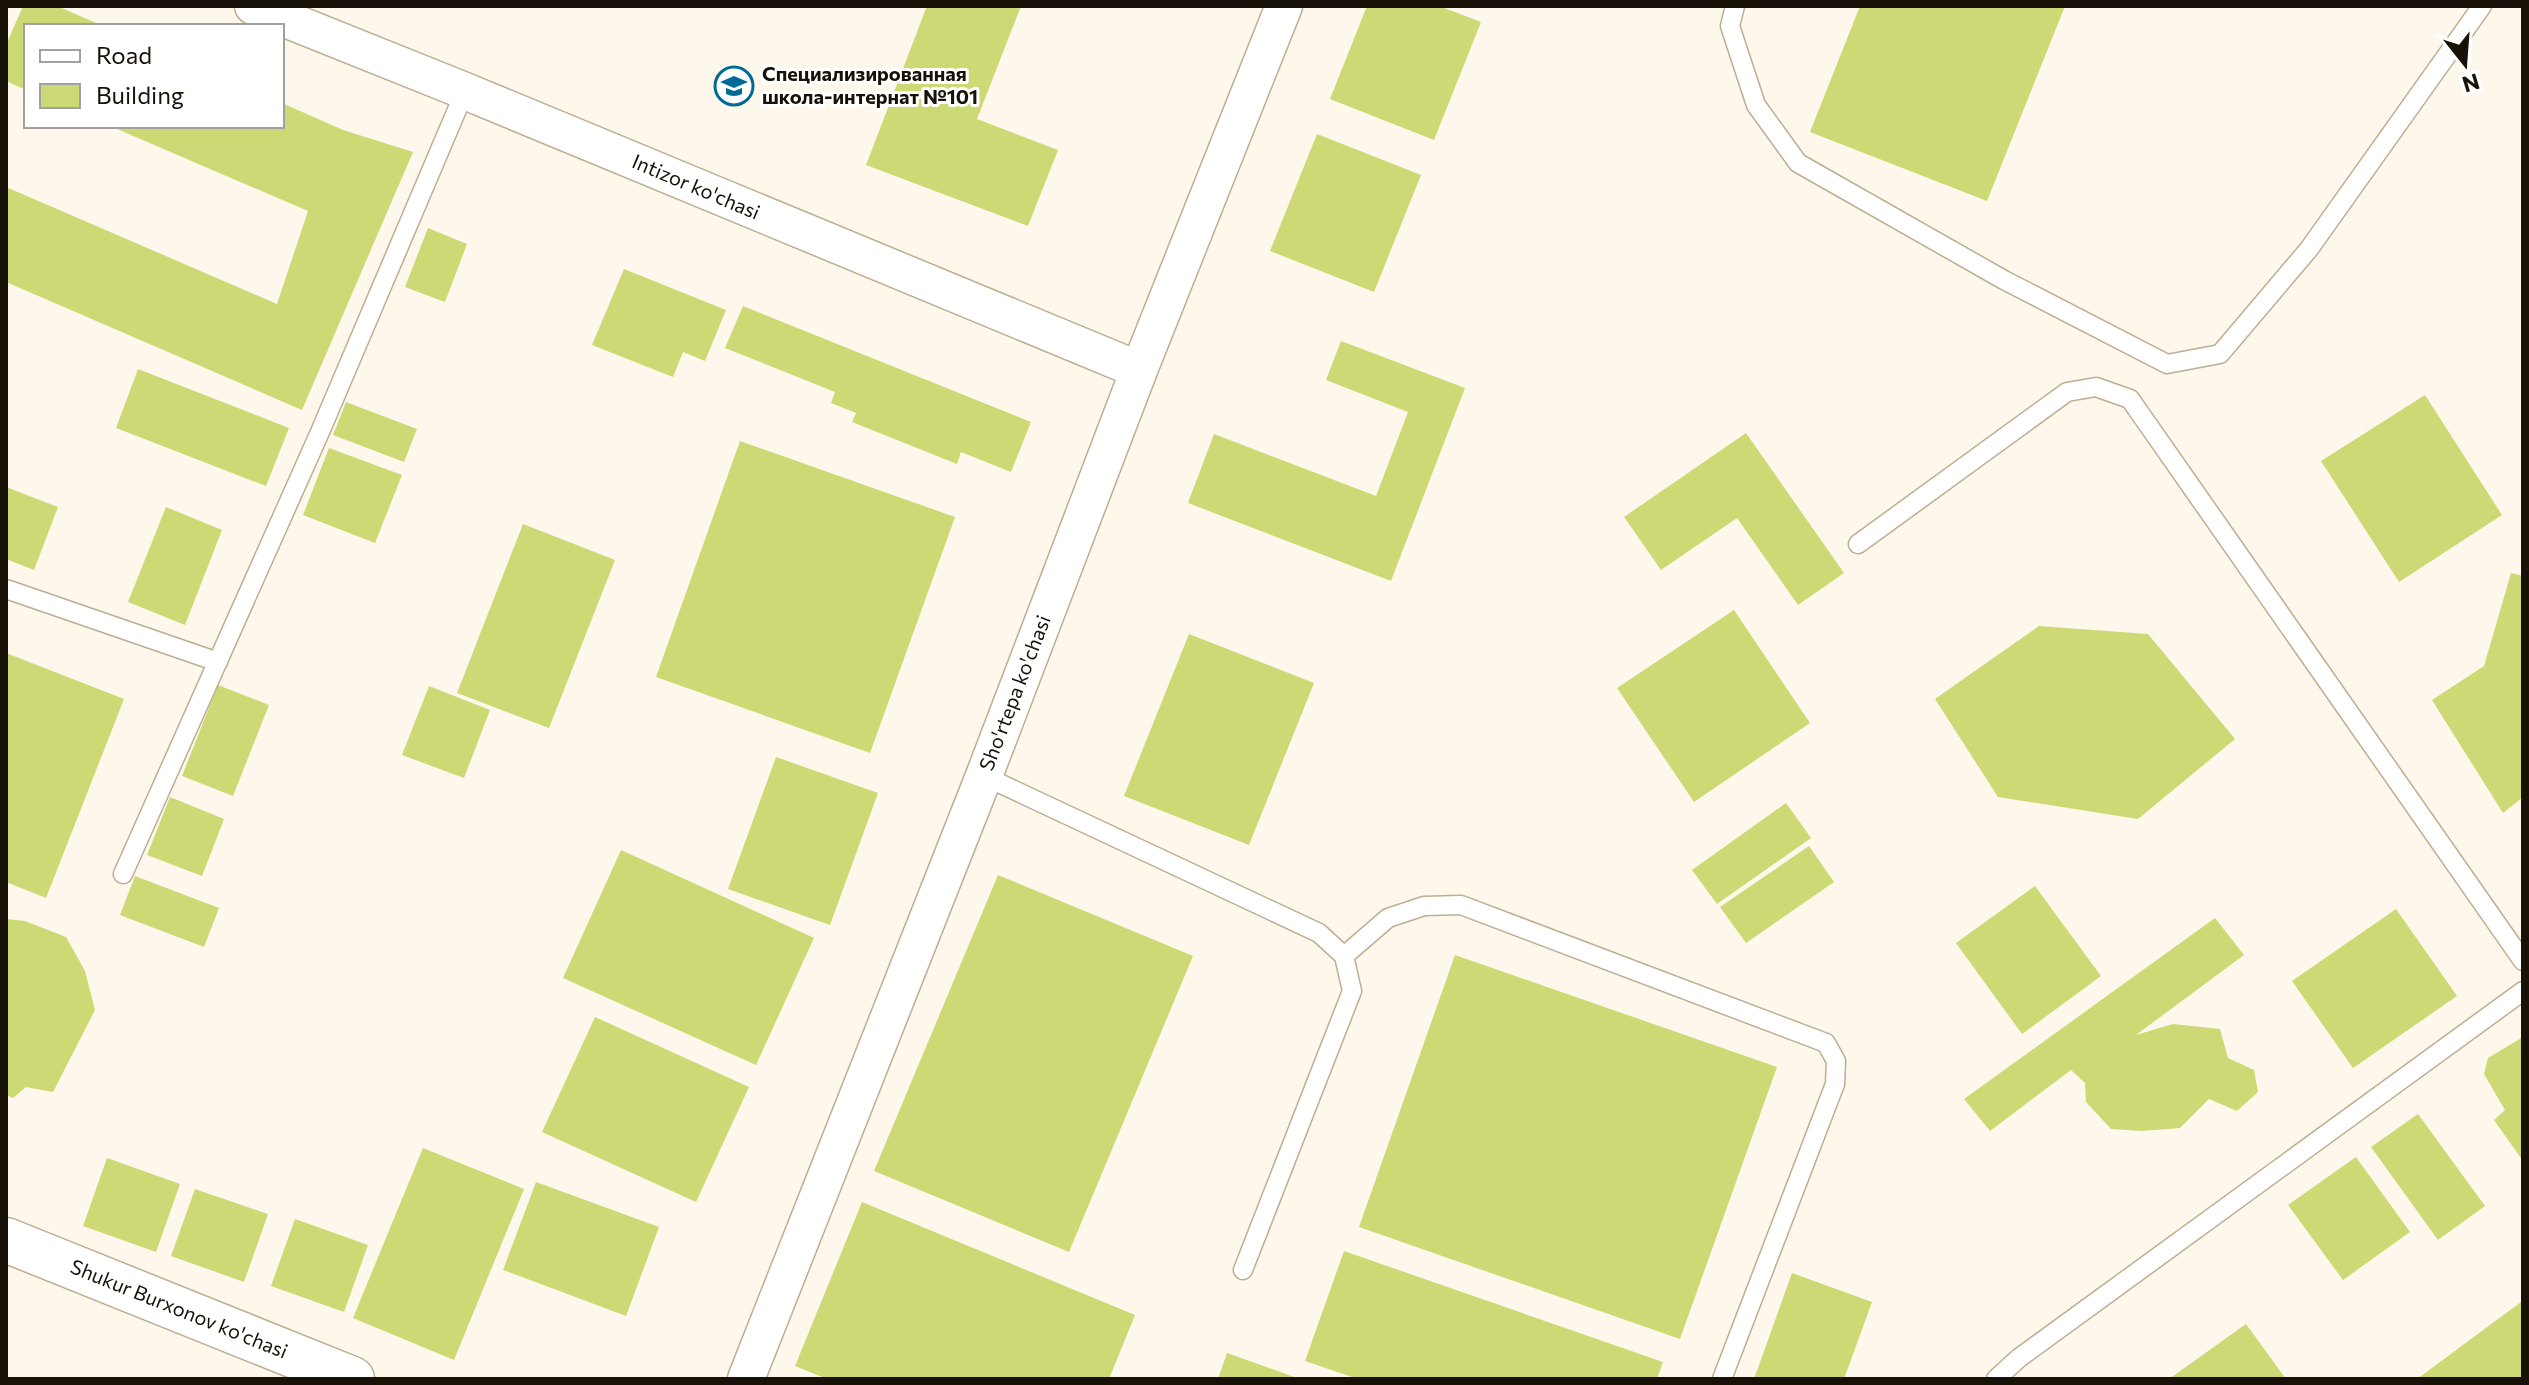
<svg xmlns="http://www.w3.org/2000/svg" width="2529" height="1385" font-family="Commissioner,sans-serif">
<rect width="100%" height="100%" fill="#fef7eb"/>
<path fill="#cdd974" d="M23 6H57L103 26H26V90L6 81V45Z
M927 6H1021L977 119 1058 150 1028 226 866 165Z
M1367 6H1439L1481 22 1434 140 1330 99Z
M1860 6H2065L1987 201 1810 132Z
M282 103 343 130 413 152 302 410 6 282V187L277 304 308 211 110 126H282Z
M1317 134 1421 175 1374 292 1270 251Z
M428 228 467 244 445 302 405 287Z
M624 269 726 310 705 361 683 352 673 377 592 345Z
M743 306 1031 422 1011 472 961 452 957 464 852 422 856 413 831 403 835 392 725 348Z
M1341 341 1465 388 1391 581 1188 503 1214 434 1376 496 1408 412 1326 380Z
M138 369 289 428 266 486 116 428Z
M2425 395 2502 515 2399 582 2321 461Z
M346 402 417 429 404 462 333 435Z
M1746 433 1844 573 1798 605 1737 518 1661 570 1624 517Z
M740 441 955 517 870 753 656 677Z
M329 448 402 475 375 543 303 515Z
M6 487 58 507 34 570 6 559Z
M166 507 222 530 185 625 128 602Z
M523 524 615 560 549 728 457 693Z
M2511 573 2523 576V797L2503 813 2432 700 2484 666Z
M1734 610 1810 723 1694 802 1617 688Z
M2039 626 2148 634 2235 739 2138 819 1998 797 1935 699Z
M1189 634 1314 683 1249 845 1124 796Z
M6 653 124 699 46 898 6 882Z
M218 685 269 705 233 796 182 776Z
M429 686 490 710 464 778 402 755Z
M776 757 878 793 830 925 728 889Z
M170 797 224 819 202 876 147 855Z
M1786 803 1811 838 1717 904 1692 870Z
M1809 846 1834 882 1746 943 1720 907Z
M621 850 814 938 756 1065 563 978Z
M998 875 1193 956 1069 1252 874 1171Z
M135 876 219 908 204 947 120 915Z
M2035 886 2101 976 2022 1034 1956 943Z
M2396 909 2457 996 2353 1068 2292 981Z
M2215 918 2244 955 2136 1035 2173 1024 2220 1029 2228 1058 2254 1070 2258 1092 2237 1111 2209 1099 2180 1128 2142 1131 2111 1129 2086 1102 2085 1083 2071 1070 1990 1131 1964 1099Z
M6 919 25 921 66 937 85 971 95 1010 53 1092 26 1087 13 1098 6 1095Z
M1455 955 1777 1067 1680 1339 1359 1227Z
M595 1017 749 1087 696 1202 542 1132Z
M2523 1037V1161L2494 1120 2505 1110 2484 1074 2488 1058Z
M2418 1114 2485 1206 2438 1240 2371 1147Z
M423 1148 524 1189 454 1360 353 1318Z
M2356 1157 2410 1232 2343 1280 2288 1205Z
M107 1158 180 1184 156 1252 83 1226Z
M536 1182 659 1227 626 1316 503 1270Z
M195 1189 268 1214 244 1282 171 1256Z
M862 1202 1135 1315 1109 1379H827L795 1366Z
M295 1219 368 1245 344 1312 271 1286Z
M1344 1251 1663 1362 1657 1379H1358L1305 1361Z
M1792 1273 1872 1302 1844 1379H1754Z
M2521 1302 2523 1306V1379H2417Z
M2246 1324 2286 1379H2169Z
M1227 1353 1300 1379H1218Z"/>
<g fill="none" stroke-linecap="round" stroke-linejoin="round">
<g stroke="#bdae91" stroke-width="21">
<path id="lane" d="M1735 6 1730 26 1756 105 1798 163 2004 280 2167 364 2220 354 2309 249 2482 6
M1858 544 2067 392 2096 387 2130 399 2523 961
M6 589 218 662
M984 776 1319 933 1344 956 1352 991 1243 1270
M123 874 320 432 465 91
M1344 956 1388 918 1424 906 1461 905 1826 1043 1836 1061 1835 1084 1722 1379
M1996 1379 2019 1358 2523 991"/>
</g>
<g stroke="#bdae91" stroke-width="39">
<path id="street" d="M253 6 465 91 1139 370
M746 1379 984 776 1139 370 1284 6"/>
</g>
<g stroke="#bdae91" stroke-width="47">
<path id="secondary" d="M6 1240 352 1379"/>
</g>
<use href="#lane" stroke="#fff" stroke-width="18"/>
<use href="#street" stroke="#fff" stroke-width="36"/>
<use href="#secondary" stroke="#fff" stroke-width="44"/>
</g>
<defs>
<g id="school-ring" transform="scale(2)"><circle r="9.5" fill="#fff" stroke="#006a97" stroke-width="1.5"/><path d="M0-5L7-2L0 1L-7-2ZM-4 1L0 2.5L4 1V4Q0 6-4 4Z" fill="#006a97"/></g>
</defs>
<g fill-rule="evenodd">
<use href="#school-ring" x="734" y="86"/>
</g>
<g text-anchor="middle" stroke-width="6" stroke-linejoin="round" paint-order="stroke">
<g font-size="20" font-weight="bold" fill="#171107" stroke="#fff" text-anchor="start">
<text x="762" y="81">Специализированная<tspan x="762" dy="23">школа-интернат №101</tspan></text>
</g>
<g font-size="20" fill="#171107" stroke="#fff">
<text transform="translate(696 187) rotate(23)" y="7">Intizor ko'chasi</text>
<text transform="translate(1015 693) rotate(-69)" y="7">Sho'rtepa ko'chasi</text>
<text transform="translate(179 1309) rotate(22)" y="7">Shukur Burxonov ko'chasi</text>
</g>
</g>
<rect width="2529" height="1385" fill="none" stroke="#171107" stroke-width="16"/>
<rect x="24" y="24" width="260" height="104" fill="#ffffff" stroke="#a2a09c" stroke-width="2"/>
<rect x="40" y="50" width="40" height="12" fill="#ffffff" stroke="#a2a09c" stroke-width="2"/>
<text x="96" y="64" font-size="24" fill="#171107">Road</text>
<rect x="40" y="84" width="40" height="24" fill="#cdd974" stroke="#a2a09c" stroke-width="2"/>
<text x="96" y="104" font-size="24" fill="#171107">Building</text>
<g transform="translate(2465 64) rotate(163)" stroke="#ffffff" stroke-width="6" paint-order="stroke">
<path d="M0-6L14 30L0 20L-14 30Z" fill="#171107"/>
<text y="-12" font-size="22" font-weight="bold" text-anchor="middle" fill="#171107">N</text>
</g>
</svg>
